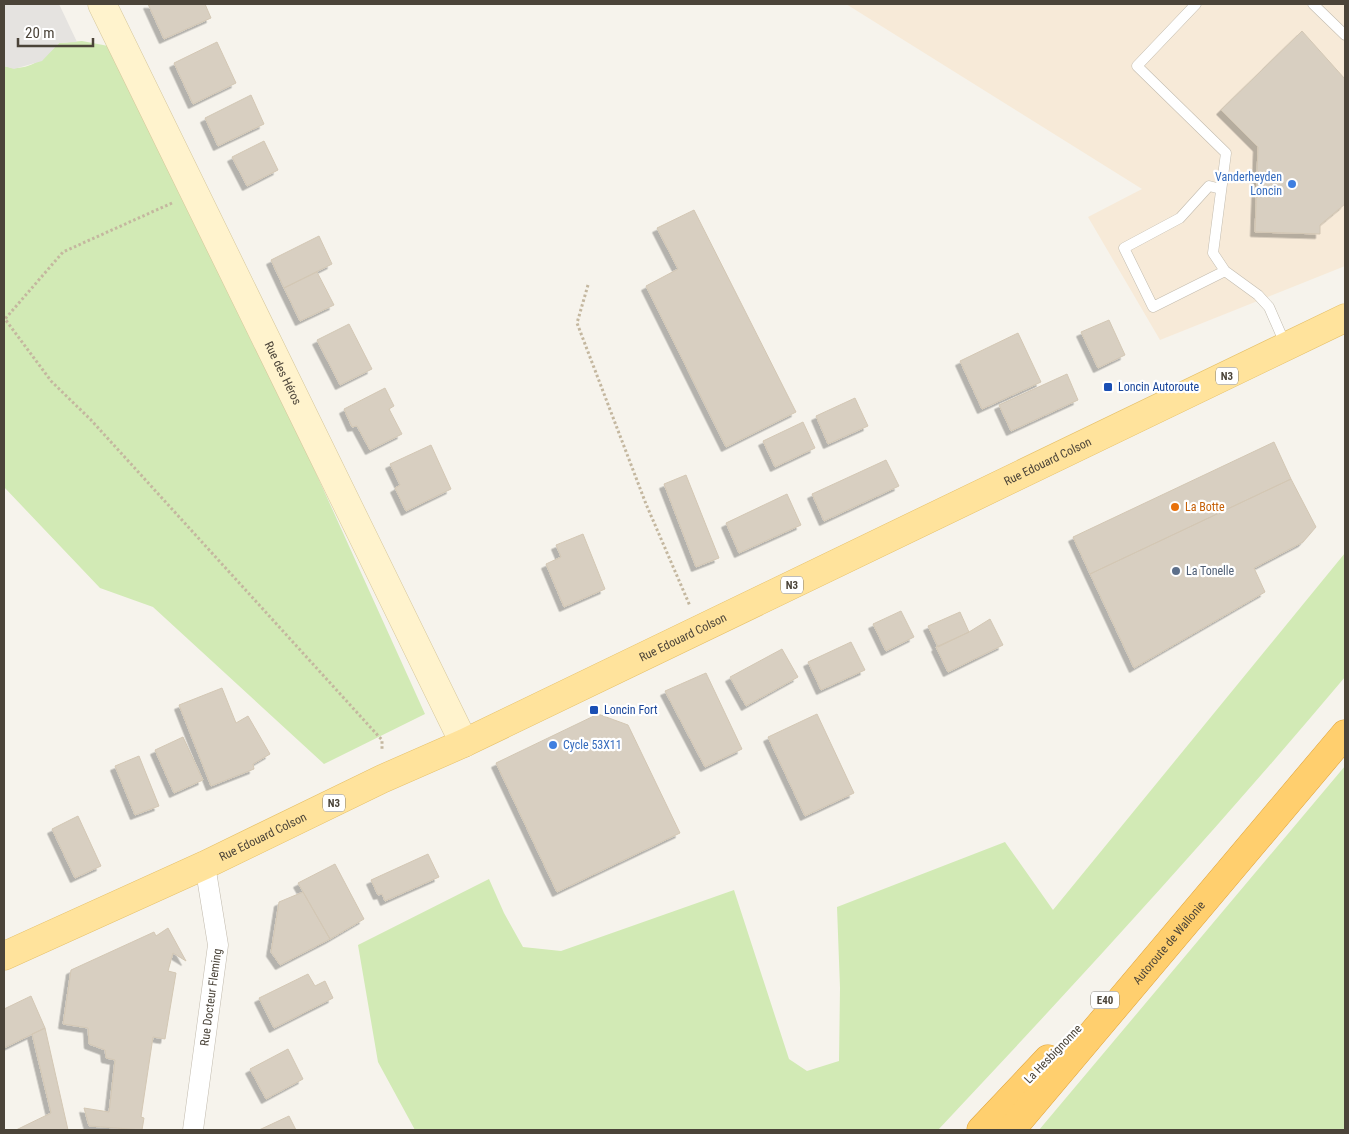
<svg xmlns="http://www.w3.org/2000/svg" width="1349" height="1134" font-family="'Roboto Condensed',sans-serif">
<defs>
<filter id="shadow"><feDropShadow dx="-4.5" dy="4.5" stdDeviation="0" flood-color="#0004"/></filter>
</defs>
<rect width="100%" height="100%" fill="#f6f3ec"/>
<path fill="#f7ead8" d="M846 4H1345V266L1160 340 1088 217 1142 189Z"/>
<path fill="#d2eab5" d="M82 41 124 49 425 714 324 764 153 607 100 588 4 487V66C28 73 43 59 59 43Z
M1345 553V677C1215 832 1077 982 938 1130H415L378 1062 358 945 489 879 504 913 523 947 561 951 734 890 789 1059 807 1071 839 1061 840 988 837 907 1005 842 1053 910Z
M1345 766V1130H1039Z"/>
<path fill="#e5e3e0" d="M4 4H59L77 42 59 43 42 61 14 69 4 66Z"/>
<path fill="#d8cfc1" stroke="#d3c7b4" filter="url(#shadow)" d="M148 4H205L211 18 164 39Z
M1302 31 1345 79V204L1320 225V234L1255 232 1258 147 1221 110Z
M217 42 236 83 193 104 174 63Z
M251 95 264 124 218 146 205 118Z
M264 141 278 170 247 186 232 157Z
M694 210 796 412 726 447 646 286 678 269 657 228Z
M319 236 332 264 284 288 271 260Z
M317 272 334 305 300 321 284 288Z
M1109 320 1125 355 1098 368 1081 332Z
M349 324 372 369 340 385 317 340Z
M1018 333 1041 382 982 409 960 361Z
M1067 374 1078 400 1011 431 999 405Z
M385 388 394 406 389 409 402 434 370 450 357 426 352 427 344 409Z
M855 398 868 426 828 444 816 416Z
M803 422 815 448 775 467 763 441Z
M1274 442 1291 479 1090 574 1073 537Z
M431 445 451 489 406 511 395 488 400 485 390 464Z
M886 460 899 486 824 521 812 494Z
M686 475 719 558 696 567 664 484Z
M1291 479 1316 527 1303 542 1254 568 1265 592 1134 668 1090 574Z
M787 494 801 525 739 553 726 523Z
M583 534 605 589 564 607 546 564 561 557 556 545Z
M901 611 914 637 886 651 873 624Z
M960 612 969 632 938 647 928 626Z
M990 619 1003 645 948 672 936 647 969 632Z
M851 642 865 670 821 690 808 662Z
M782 649 798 677 746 706 730 677Z
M706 673 742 749 705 767 665 691Z
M222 688 236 723 248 716 270 754 253 764 254 769 211 786 179 705Z
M598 714 628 725 680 833 557 892 496 763Z
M817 714 854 793 805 816 768 737Z
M183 737 203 780 174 793 155 750Z
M139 756 159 806 135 815 115 766Z
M78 816 101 866 75 878 52 829Z
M428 854 439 877 385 901 382 894 378 895 371 880Z
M335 864 364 919 330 939 298 883Z
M303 892 330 939 280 965 271 952 279 902Z
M168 928 186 961 173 953 168 971 176 973 165 1039 153 1037 141 1117 144 1118 142 1130 89 1126 84 1108 109 1112 115 1060 106 1058 105 1050 89 1044 88 1028 63 1024 71 970 154 932 156 936Z
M308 974 315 986 325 981 333 998 274 1028 259 998Z
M31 996 45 1028 4 1048V1009Z
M45 1028 68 1130H16L51 1113 32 1034Z
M288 1049 303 1079 266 1099 250 1069Z
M289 1116 296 1130H259Z"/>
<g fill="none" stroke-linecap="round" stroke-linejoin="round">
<g stroke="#c2bbae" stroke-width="11">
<path id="lane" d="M1196 4 1137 66 1226 153 1213 253 1225 271 1258 295 1269 307 1286 346
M1313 4 1345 35
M1221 189 1209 186 1180 218 1124 248 1153 307 1225 271"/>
</g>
<g stroke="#c2bbae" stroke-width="21">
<g id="street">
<path id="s1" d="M193 1130 218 945 205 865"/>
</g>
</g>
<g stroke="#d6c79b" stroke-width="29">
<g id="secondary">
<path id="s2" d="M102 4 464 743"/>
</g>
</g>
<g stroke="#e6c16a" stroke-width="29">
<g id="primary">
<path id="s3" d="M4 956 205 865 382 779 464 743 1345 318"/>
</g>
</g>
<g stroke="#e0a43c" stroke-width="29">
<g id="highway">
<path d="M981 1130 1048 1059"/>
<path id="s4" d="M1011 1130 1345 734"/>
</g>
</g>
<path stroke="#c4b79f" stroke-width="3" stroke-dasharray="2.5 2.5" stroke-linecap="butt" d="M172 203 63 252 5 319 51 381 91 420 382 740V751
M588 285 577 323 646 504 690 606"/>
<use href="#lane" stroke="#fff" stroke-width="10"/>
<use href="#street" stroke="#fff" stroke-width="20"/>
<use href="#secondary" stroke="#fff3cd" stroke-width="28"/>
<use href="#primary" stroke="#ffe39c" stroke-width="28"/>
<use href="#highway" stroke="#ffcf6e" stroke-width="28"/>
</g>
<g fill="#3f7fe0" stroke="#fff" stroke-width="2">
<circle cx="1292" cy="184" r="5"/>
<circle cx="553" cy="745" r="5"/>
</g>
<g fill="#1a4fb4" stroke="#fff" stroke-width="2">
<rect x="1103" y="382" width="10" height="10" rx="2.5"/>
<rect x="589" y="705" width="10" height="10" rx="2.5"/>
</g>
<circle fill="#e8710a" stroke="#fff" stroke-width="2" cx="1175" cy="507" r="5"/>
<circle fill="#5c6f8a" stroke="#fff" stroke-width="2" cx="1176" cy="571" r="5"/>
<g text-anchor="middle" stroke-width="4.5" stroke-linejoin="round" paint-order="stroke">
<g fill="#fff" stroke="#817c74" stroke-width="1">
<rect x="1216" y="367.5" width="22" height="17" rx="4"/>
<rect x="781" y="576.5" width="22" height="17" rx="4"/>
<rect x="323" y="794.5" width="22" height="17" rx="4"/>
<rect x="1091" y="991.5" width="28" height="17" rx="4"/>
</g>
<g font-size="11" font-weight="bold" fill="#4b4439">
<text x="1227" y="380">N3</text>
<text x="792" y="589">N3</text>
<text x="334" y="807">N3</text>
<text x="1105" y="1004">E40</text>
</g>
<g font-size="12" fill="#366cbe" stroke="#fff" text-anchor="end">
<text x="1282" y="181">Vanderheyden<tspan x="1282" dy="14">Loncin</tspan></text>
<text x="563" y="749" text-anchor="start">Cycle 53X11</text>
</g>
<g font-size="12" fill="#4b4439" stroke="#fff">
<text dy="4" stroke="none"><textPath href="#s2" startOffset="411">Rue des Héros</textPath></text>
<text dy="4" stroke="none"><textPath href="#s3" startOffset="1155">Rue Edouard Colson</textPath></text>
<text dy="4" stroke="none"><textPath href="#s3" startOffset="750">Rue Edouard Colson</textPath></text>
<text dy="4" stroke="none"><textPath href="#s3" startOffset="285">Rue Edouard Colson</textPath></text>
<text dy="4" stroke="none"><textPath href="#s4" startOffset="245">Autoroute de Wallonie</textPath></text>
<text dy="4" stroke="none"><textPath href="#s1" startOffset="134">Rue Docteur Fleming</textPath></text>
<text transform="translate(1053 1054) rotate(-46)" y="4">La Hesbignonne</text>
</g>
<g font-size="12" fill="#164399" stroke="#fff" text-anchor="start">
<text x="1118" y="391">Loncin Autoroute</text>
<text x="604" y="714">Loncin Fort</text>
</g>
<g font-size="12" fill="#c56008" stroke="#fff" text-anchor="start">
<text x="1185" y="511">La Botte</text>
</g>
<g font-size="12" fill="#4e5e75" stroke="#fff" text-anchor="start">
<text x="1186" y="575">La Tonelle</text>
</g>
</g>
<rect width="1349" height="1134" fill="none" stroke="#4b4439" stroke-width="10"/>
<path d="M18 38v8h75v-8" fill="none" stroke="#4b4439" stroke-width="2.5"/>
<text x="25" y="38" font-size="15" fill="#4b4439" stroke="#ffffff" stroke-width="4" paint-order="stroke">20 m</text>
</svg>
